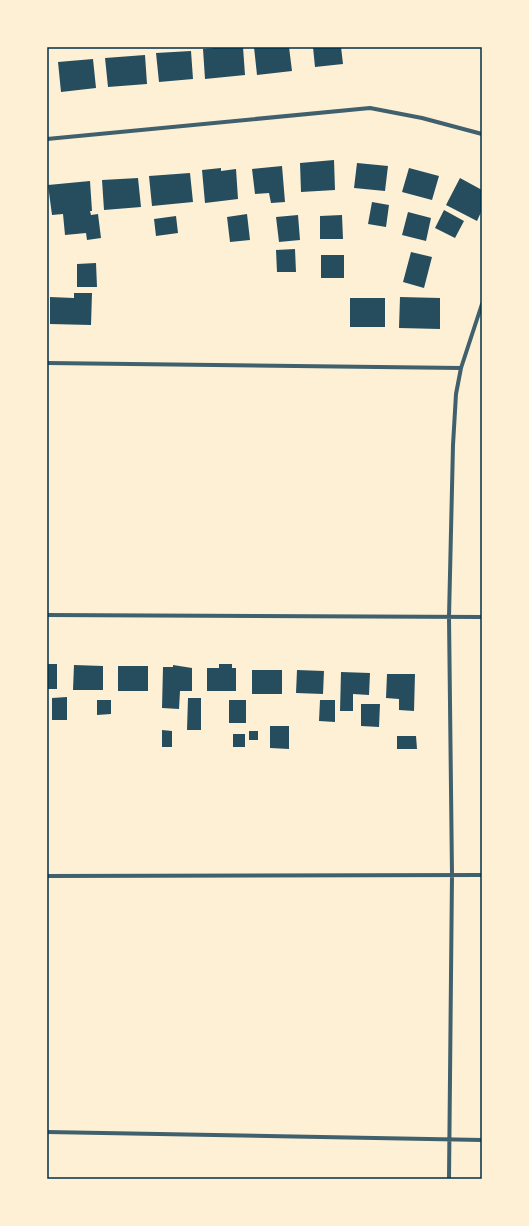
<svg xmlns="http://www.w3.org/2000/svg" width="529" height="1226" font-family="Montserrat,sans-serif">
<rect width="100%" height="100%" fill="#fdf0d5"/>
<path fill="#264d5e" d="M226 47H243L245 75 205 79 203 49Z
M254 47H289L292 71 257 75Z
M313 47H341L343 64 315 67Z
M191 51 193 79 159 82 156 53Z
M145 55 147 84 108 87 105 58Z
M93 59 96 88 61 92 58 62Z
M334 160 335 190 301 192 300 163Z
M357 163 388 166 385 191 354 188Z
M282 166 285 202 271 203 269 193 255 194 252 169Z
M221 168V171L236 169 238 199 205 203 202 170Z
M409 168 439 176 432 200 402 192Z
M190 173 193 202 152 206 149 176Z
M138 178 141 207 104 210 102 180Z
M460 178 482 190V210L477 221 446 205Z
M90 181 92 211H90L91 215 98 214 101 238 87 240 86 233 65 235 63 214 52 215 48 185Z
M372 202 389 205 386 227 368 224Z
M444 210 464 221 455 238 435 228Z
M408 212 431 218 426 241 402 235Z
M247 214 250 240 230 242 227 217Z
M298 215 300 240 279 242 276 217Z
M342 215 343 239H320V216Z
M176 216 178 233 156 236 154 219Z
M295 249 296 272H277L276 250Z
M411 252 432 257 424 288 403 282Z
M321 255H344V278H321Z
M96 263 97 287H77V264Z
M74 293H92L91 325 50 324V297L74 298Z
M400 297 440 298V329L399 328Z
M350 298H385V327H350Z
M47 664H57V689H47Z
M219 664H232V668H236V691H207V668H219Z
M74 665 103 666V690H73Z
M173 665 192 668V691H180L179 709 162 708 163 667H173Z
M118 666H148V691H118Z
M252 670H282V694H252Z
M297 670 324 671 323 694 296 693Z
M341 672 370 673 369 695 353 694V711H340Z
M387 674H415L414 711 399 710V699L386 698Z
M67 697V720H52V698Z
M188 698H201V730H187Z
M97 700H111V714L97 715Z
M229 700H246V723H229Z
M320 700H335V722L319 721Z
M361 704H380L379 727 361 726Z
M270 726H289V749L270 748Z
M162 730 172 731V747H162Z
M249 731H258V740H249Z
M233 734H245V747H233Z
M397 736H416L417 749H397Z"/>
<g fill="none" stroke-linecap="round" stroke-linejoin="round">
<path stroke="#3f606c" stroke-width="4" d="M47 139 370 108 422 118 482 134
M47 363 461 368
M47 615 482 617
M47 876 482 875
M47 1132 482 1140
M449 1179 452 875 449 617 453 445 456 394 461 368 482 304"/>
</g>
<rect width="529" height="1226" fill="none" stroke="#fdf0d5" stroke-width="96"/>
<rect x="48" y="48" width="433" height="1130" fill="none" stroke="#003049" stroke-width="1.5"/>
</svg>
